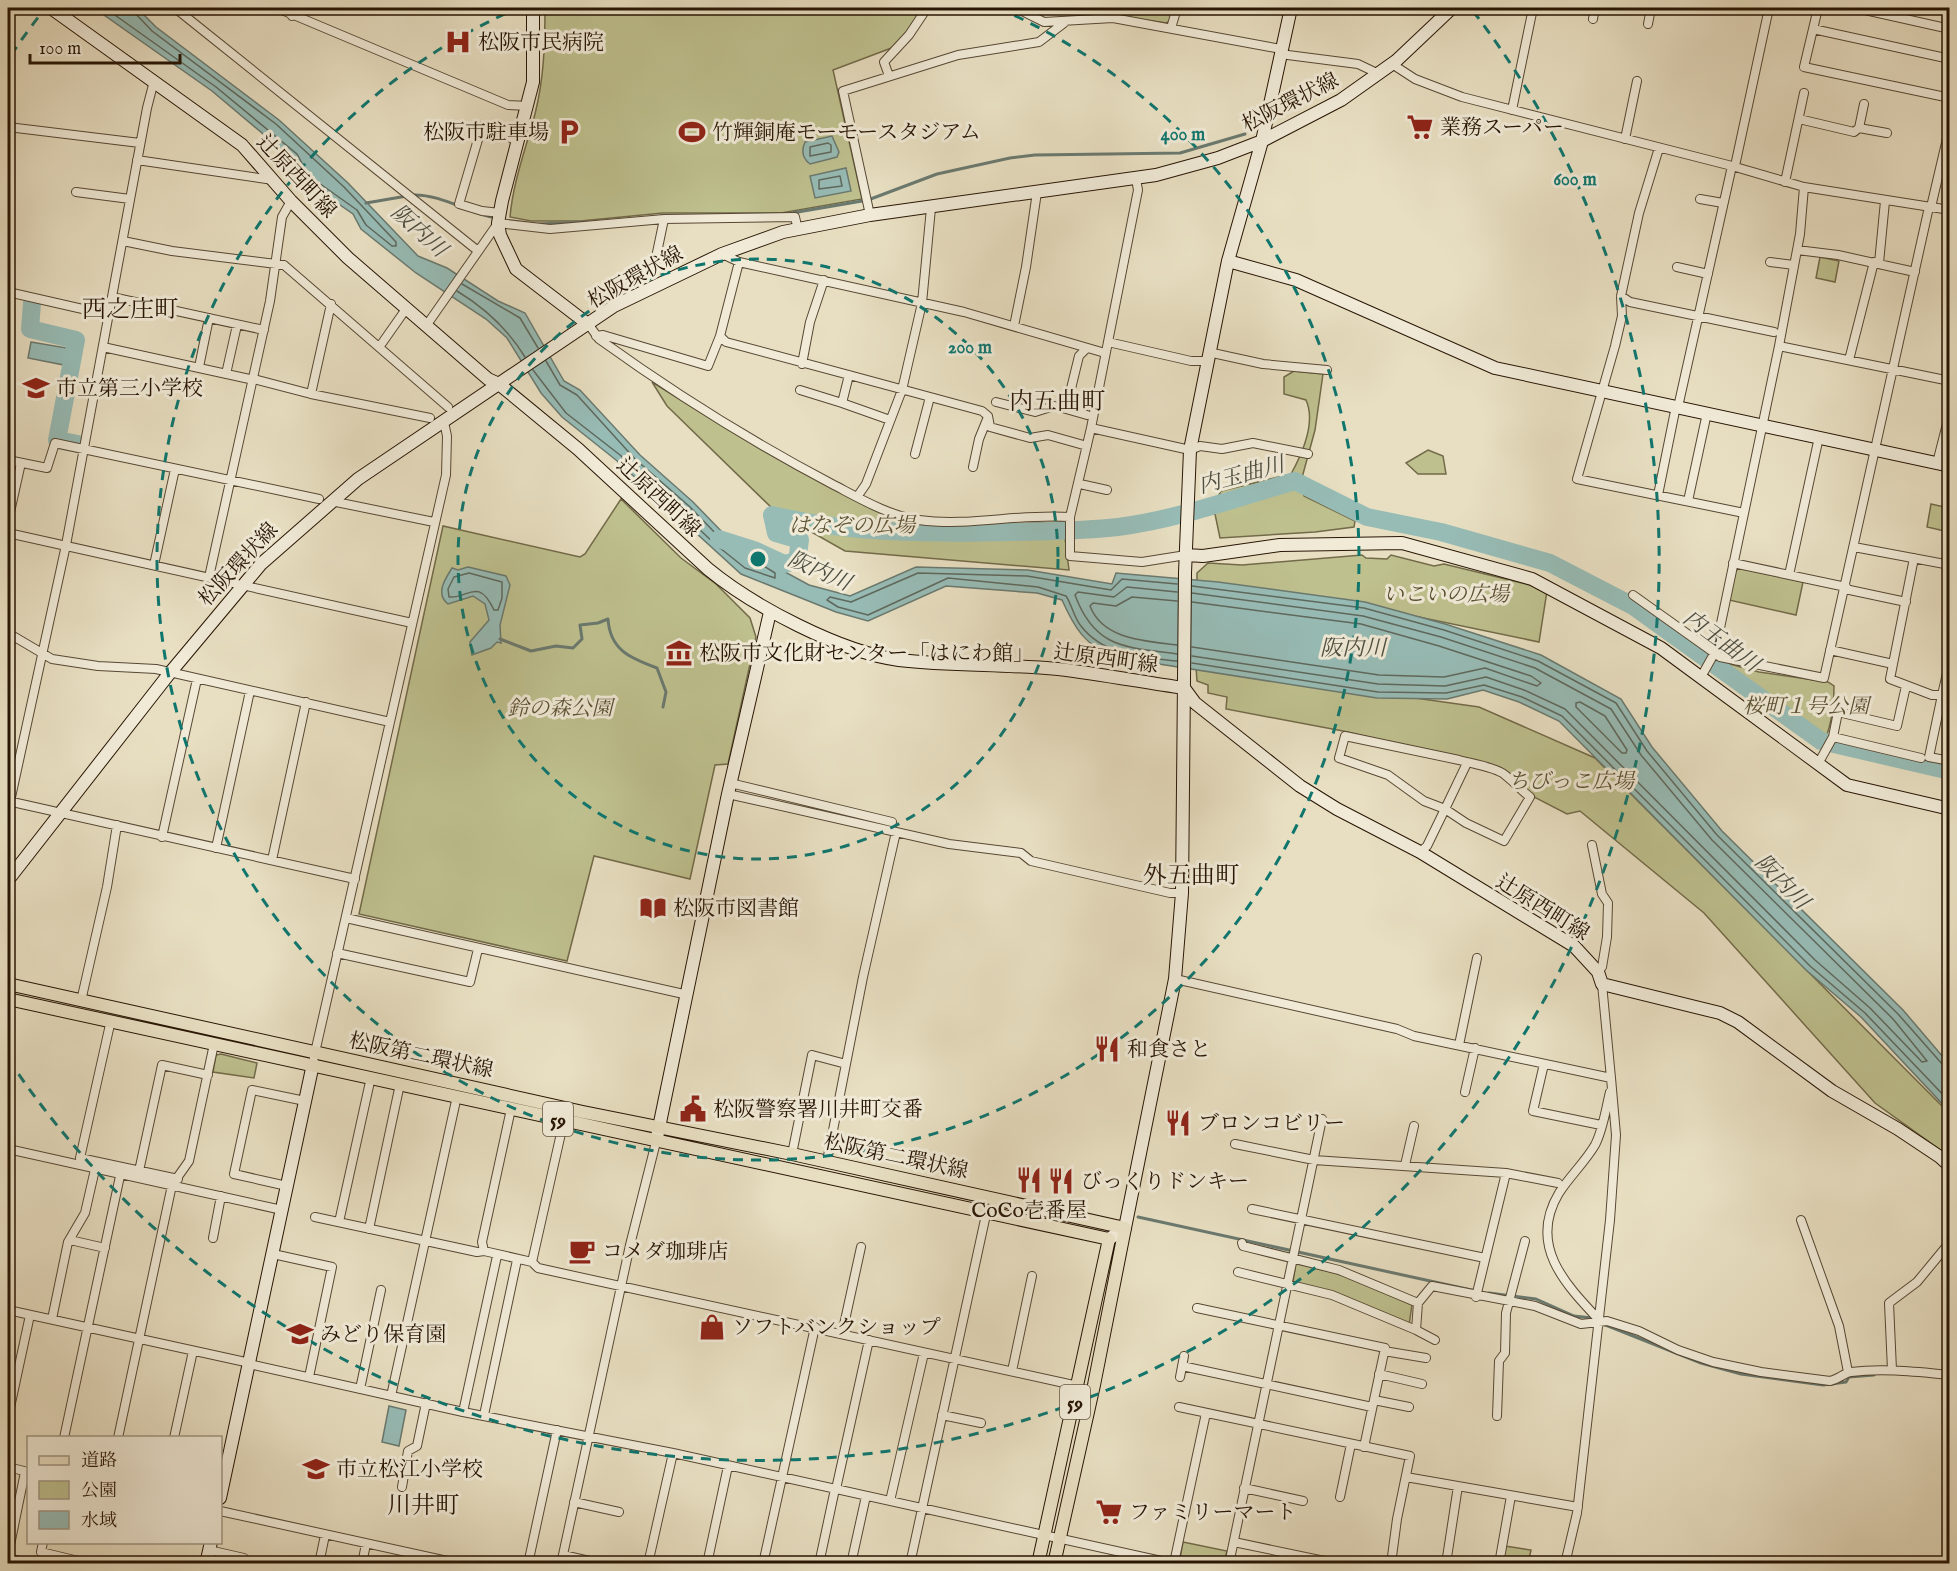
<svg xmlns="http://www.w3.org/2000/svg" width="1957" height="1571" font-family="'IM FELL English','Noto Serif JP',serif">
<rect width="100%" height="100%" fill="#e8dfc2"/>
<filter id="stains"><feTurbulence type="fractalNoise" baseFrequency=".00333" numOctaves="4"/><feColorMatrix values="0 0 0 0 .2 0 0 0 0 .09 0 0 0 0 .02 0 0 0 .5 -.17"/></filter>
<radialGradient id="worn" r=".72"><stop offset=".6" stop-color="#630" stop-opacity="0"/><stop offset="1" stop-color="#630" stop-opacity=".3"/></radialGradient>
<path fill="#bec08e" stroke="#726a49" stroke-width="1.5" d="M545 8H925L907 34 894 47 833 70 862 199 781 213H663L580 221H531L510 217C513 182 526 148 535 114 544 78 545 44 545 8Z
M1034 8H1174L1170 21 1166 23 1112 15 1053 14Z
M1820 257 1839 261 1835 282 1816 278Z
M1294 371 1323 374 1315 430 1300 485 1304 496 1355 521 1354 527 1315 532 1220 538 1215 514 1200 513 1199 504 1216 501 1221 491 1291 474C1302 454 1316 422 1306 400L1284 394V377Z
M652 382 726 428 863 503 958 526 1063 522 1069 570 845 551 776 512 667 406Z
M1428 450 1443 456 1446 474H1418L1406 463Z
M621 499 681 558 716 584 750 618 756 637 728 764 715 765 690 879 594 856 567 961 359 914 443 526 580 557 585 554Z
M1931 504 1949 508V532L1927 527Z
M1362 555 1366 558 1387 559 1391 555 1434 566 1444 564 1530 585 1547 591 1539 642 1356 604 1197 584V573L1208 563 1242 565Z
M1740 568 1803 582 1796 615 1729 600 1735 571Z
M1719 661 1759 672 1828 682 1834 686C1834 707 1832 727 1822 746L1817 748 1770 709 1750 697 1714 669Z
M1196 667 1479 707 1595 758 1949 1113V1156L1875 1103 1704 913 1580 811 1567 814 1534 797 1511 774 1501 768 1343 731 1226 709 1227 697 1208 693V685L1197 681Z
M221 1054 257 1063 254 1078 213 1072 216 1055Z
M1296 1262 1351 1278 1412 1305 1409 1325 1293 1282Z
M1183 1542 1227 1551 1224 1563H1207L1180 1558Z
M1505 1546 1531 1550 1528 1563 1503 1564Z"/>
<path fill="#97bcb6" stroke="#6a796f" stroke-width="1.5" d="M94 8H137L156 27 279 120 348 183 418 256 447 268 498 301 525 313 564 381 580 390 640 455 693 502 725 535 756 556 809 585 850 596 916 567 1028 570 1112 584 1116 573 1218 582 1365 602 1445 624 1541 655 1621 699 1652 747 1722 831 1903 1010 1949 1064V1111L1861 1017 1806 970 1559 721 1519 702 1483 690 1447 699 1377 698 1114 657C1085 645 1075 629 1062 600L1037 593 946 586 868 621 836 612 741 574 616 460 562 417 541 393 507 338 486 319 416 273 361 229 353 214 304 180 293 159 212 91Z
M832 136 839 152 837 157 810 164C802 158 801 151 805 142Z
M846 168 851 191 815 198 810 176Z
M31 342 67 348 64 365 28 358Z
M468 567 506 576 510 585 500 625 501 643 497 642 491 648 472 655 470 642 489 620 485 604 473 596 448 604C435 594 445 579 452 568L458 570Z
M389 1406 406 1410 399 1446 382 1442Z"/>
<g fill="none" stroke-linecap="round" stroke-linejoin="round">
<path stroke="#5f685d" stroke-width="1.5" d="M105 8 216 87 297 154 309 176 357 210 366 225 392 246H396V242L344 187 276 124 152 31 135 13 133 8
M828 143 831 145V152L810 156V147Z
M840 176 842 186 819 189V180Z
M462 284 520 318 538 348
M457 291C485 308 508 329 525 357
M533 370 566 413 620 455 715 544 745 568 775 578V573L721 539 689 506 635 459 577 395 560 385 546 361
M469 573 502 582V598L498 610H494C478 576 468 599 449 597L448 589 454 577Z
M1192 586 1364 608 1444 630 1538 661 1616 703 1647 751 1717 835 1898 1014 1943 1065 1950 1067
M1177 645C1146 641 1103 640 1090 606L1093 603 1116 606 1132 597 1177 601
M1192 647 1379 675 1444 677 1485 668 1537 686 1541 683 1531 676 1439 646 1361 624 1192 602
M1177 654C1126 647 1095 649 1075 595L1078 592 1114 597 1127 587 1177 592
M1192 656 1378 684 1445 686 1486 677 1524 690 1565 709 1815 960 1870 1008 1922 1062 1927 1061 1893 1019 1712 840 1641 755 1611 709 1535 668 1441 637 1363 616 1192 593
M1177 661C1142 657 1104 656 1081 626 1074 618 1072 605 1066 596L1038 587 948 578 868 615 838 607 827 600 830 597 851 602 918 573 1027 576 1111 590 1122 579 1177 584
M1192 663 1378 692 1446 693 1484 685 1522 697 1562 716 1810 966 1865 1013 1950 1102
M1580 702 1605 716 1627 750 1626 753H1622L1576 707V703Z"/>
<path stroke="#6a796f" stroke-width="3" d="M413 195C441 194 468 213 496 218
M366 203 407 196
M792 213 868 200 937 174 1010 158 1035 155 1180 153 1245 134
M538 224 585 222
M500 639 531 651 556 646 573 648 582 639 580 625 598 623 608 619C610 650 630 658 657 668L666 692 663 707
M1138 1217 1476 1291
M1489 1293 1536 1299 1574 1316 1592 1318
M1603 1324 1701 1363 1741 1374 1823 1385 1846 1382 1849 1377 1874 1375"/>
<path stroke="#97bcb6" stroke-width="18" d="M32 303 30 329 76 340 57 440 78 444
M719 539 754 550 784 564 797 561 800 540 776 533 772 515C852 534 931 534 1013 532 1047 531 1083 531 1118 527 1179 519 1236 498 1295 481L1367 517 1441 532 1550 563 1633 606 1821 741 1950 771"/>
<g stroke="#574834" stroke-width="10">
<path id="street" d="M175 8 478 251
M277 8 508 105 528 106
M1016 8 1044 22 1113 18 1281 49
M1818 8 1804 67 1950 98
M1856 8 1950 29
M292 16 298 8
M1593 19 1595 8
M1648 24 1651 8
M1171 28 1177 8
M1813 29 1950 59
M1280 54 1358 64 1379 74
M1392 64 1415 79 1462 97 1732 166 1804 187 1950 210
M889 76 884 62 909 35 927 8
M1512 110 1533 8
M1799 119 1854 132 1859 128 1864 104
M8 127 140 143
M1859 128 1887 133
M1625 139 1637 81
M1659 148 1639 213 1621 296 1622 316 1615 346 1577 479 1744 513
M137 160 273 180
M1735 166 1769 8
M1785 182 1804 93
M76 192 130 199
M1700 199 1723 203
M1931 207 1950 126
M500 213 482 211 459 204 482 126 518 141
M870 215 843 91 958 55 1039 42 1064 23
M123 241 172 251 284 265 448 407
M1797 250 1838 255 1915 272
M722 254 739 262 964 312 1105 353
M1770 262 1794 265
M1879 263 1885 201
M654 267 664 219
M1677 267 1708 274
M8 292 109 315
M1621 296 1630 302 1774 332
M112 297 264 330
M589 325 599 339C674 393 750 441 832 484 859 498 889 516 919 520 970 527 1020 513 1070 517
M426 326 498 223 550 229 664 219 795 217 798 230
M1014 326 1026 267 1037 192
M596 336 603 335 708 366 720 336 726 342 849 375
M720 336 739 262
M1108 342 1191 361H1206
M380 346 406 309
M1779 346 1950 381
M103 347 254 380
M1208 352 1263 364 1327 370
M1849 360 1874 262
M802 364 810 322 824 280
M199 367 209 318
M226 374 237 325
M254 379 311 394 430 418
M800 390 842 403
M311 394 331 304
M996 402 1035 412 1054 406 1066 409 1079 356 1086 349
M1678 407 1732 166
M1066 409 1087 415
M890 420 842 403 849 375 982 411 988 416 990 427 1030 438 1048 435 1087 446
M1091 428 1138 190 1136 179
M915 454 930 397
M8 460 47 468 55 443 319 499
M1937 463 1950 412
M973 467 979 439 988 417
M1080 484 1107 490
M1658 495 1676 406
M857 497 866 484 902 390 922 303 931 208
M331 501 434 522
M1688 501 1707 413
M8 521 21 463
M8 533 412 623
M1854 547 1950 565
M1186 555 1142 562 1070 556V517L1091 428 1190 450 1200 446 1222 449 1253 443 1308 454
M1914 558 1890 679 1932 695H1942L1929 757 1950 761
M1733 563 1846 587
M154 565 175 469
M1789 575 1819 437
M209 577 270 301 282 217 291 201
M1845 589 1906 602
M1633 595 1720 657 1824 678 1929 207
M8 633 52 659 98 666 156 669 390 722
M1830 650 1893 664
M1950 660 1942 695 1950 696
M1701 677 1715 652 1779 346 1800 234 1804 187
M1833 737 1921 758
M1818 764 1833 737 1838 712 1897 726 1906 686
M730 783 892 822
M728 794 949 844 1021 853 1031 861 1170 893H1182
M8 801 355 879
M8 811 66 545 147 108 154 81
M162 837 197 679
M1592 845 1602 894 1608 903 1607 937 1602 967 1598 972
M216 848 250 691
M1420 852 1427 846 1445 809 1466 823 1504 841 1530 797C1521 790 1513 781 1505 775 1498 768 1469 763 1459 760L1345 736 1339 758 1388 775 1424 801 1445 809 1467 763
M272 860 306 702
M346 918 688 995
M337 953 470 982 478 949
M1175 979 1397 1029 1414 1036 1611 1078 1616 1135 1610 1220 1577 1513 1565 1564
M1602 984 1611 1078
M81 1001 107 887 117 825
M111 1020 80 1158 178 1179
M1459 1045 1477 958
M314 1057 446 475 447 436 444 422
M1544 1064 1533 1111 1601 1125
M1465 1092 1475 1048
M1235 1144 1314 1160 1506 1173 1476 1297
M8 1149 282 1210
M792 1154 812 1055 846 1064
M827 1161 863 977 896 832
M1405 1165 1414 1126
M139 1171 162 1065 208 1075
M1506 1173 1558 1183
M287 1186 234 1174 252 1090 305 1101
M1252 1209 1485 1258
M315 1217 477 1252 484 1251 532 1262 538 1268 1078 1386
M1801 1220 1839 1326 1848 1372
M339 1222 371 1077
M369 1229 400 1084
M213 1238 221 1196
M70 1240 105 1248
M1242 1243 1243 1246 1339 1270 1418 1303 1432 1286 1535 1306 1581 1324 1607 1321 1639 1331 1678 1350 1713 1362 1761 1372 1830 1381C1839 1379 1844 1373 1851 1372 1884 1368 1917 1372 1950 1375
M484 1251 482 1242 511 1109
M273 1254 332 1267 309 1377
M532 1262 564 1120
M1238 1272 1332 1295 1416 1330 1418 1303
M1197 1308 1385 1348 1364 1447
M8 1310 250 1363
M52 1319 68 1242 85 1213 96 1165
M1600 1321C1564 1283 1528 1245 1559 1193 1570 1176 1585 1162 1595 1145 1603 1130 1606 1108 1610 1092
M1416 1330 1435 1340
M842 1334 861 1247
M1384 1351 1426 1358
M249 1364 463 1412 673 1453 1175 1564
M1182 1366 1372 1407
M1892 1370 1889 1303 1917 1282 1950 1242
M1012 1371 1032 1276
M1379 1374 1422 1384
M1180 1377 1184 1356
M360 1389 381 1290
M391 1396 457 1096
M1374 1400 1409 1407
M1179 1407 1410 1456 1397 1519 1391 1564
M463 1412 497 1256
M484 1415 517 1260
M942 1415 981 1423
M1497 1416 1499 1361 1505 1353 1506 1313 1525 1241
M8 1417 30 1315
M64 1438 120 1176
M118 1438 172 1185 189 1161 214 1044
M174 1438 193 1351
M8 1467 28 1472
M1406 1477 1578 1507
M402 1487 408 1451 417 1446 426 1403
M1244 1488 1303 1501
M836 1489 869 1340
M1340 1497 1351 1444
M890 1501 924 1353
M574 1502 619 1512
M8 1511 16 1513
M220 1511 461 1564
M43 1542 41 1552 91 1564
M1234 1542 1334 1563
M9 1550 25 1472
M209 1550 244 1558 243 1564
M563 1555 603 1564
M8 1558 32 1564
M1174 1563 1206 1413
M319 1564 325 1535
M362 1564 366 1544
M528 1564 557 1430
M561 1564 630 1245 656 1142
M648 1564 673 1453
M707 1564 728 1466
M763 1564 815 1327
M819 1564 835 1489
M851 1564 866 1496
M910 1564 987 1210
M1229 1564 1322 1119
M1446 1564 1458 1486
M1499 1564 1511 1496"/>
</g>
<g stroke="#271504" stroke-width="14">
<path id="secondary" d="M51 8 242 145 291 201 348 258 488 379 499 384 578 449 708 569C753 606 840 652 899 660 952 666 1005 664 1058 669 1100 674 1142 682 1184 688L1195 703 1300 786 1337 809 1420 852 1574 946 1598 972 1602 984 1720 1013 1738 1022 1832 1091 1898 1129 1940 1157 1950 1166
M533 8V82L502 201 498 223 500 235 516 269 589 325
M1228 261 1296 280 1495 368 1950 466
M1186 555 1203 556 1280 545 1402 543 1532 579 1661 648 1847 785 1950 809
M8 880 169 674 261 564 358 479 614 306 722 254 783 232 870 215 1156 175 1218 158 1262 141 1341 100 1396 61 1452 8
M656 1142 728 794 770 612
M1109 1239 1125 1228 1175 979 1182 893 1185 573 1190 450 1228 261 1262 141 1291 8
M220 1498 313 1064
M206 1564 211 1542"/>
</g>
<g stroke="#271504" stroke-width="14">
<path id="primary" d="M8 984 583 1112 792 1154 1125 1228 1094 1385 1054 1564
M8 999 1109 1239 1038 1564"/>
</g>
<use href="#street" stroke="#f0ead7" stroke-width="8"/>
<use href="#secondary" stroke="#f0ead7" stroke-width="12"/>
<use href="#primary" stroke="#e8dfc2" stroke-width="12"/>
</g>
<g fill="none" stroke="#0f766e" stroke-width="3" stroke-dasharray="10 8">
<circle cx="758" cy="559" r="300"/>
<path d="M998 8A601 601 0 1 1 518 8"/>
<path d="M11 55A901 901 0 0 1 43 11M1473 11A901 901 0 1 1 11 1063"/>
</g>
<defs>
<g id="hospital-bare" transform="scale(2.07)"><path d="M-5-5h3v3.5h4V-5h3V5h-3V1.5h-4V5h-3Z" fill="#8f2418" stroke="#f0ead7" stroke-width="2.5" paint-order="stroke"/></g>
<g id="supermarket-bare" transform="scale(2.07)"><path d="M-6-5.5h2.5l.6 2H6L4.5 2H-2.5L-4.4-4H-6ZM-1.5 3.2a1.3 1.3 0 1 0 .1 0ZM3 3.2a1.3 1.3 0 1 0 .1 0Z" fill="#8f2418" stroke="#f0ead7" stroke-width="2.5" paint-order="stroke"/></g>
<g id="parking-bare" transform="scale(2.07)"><path d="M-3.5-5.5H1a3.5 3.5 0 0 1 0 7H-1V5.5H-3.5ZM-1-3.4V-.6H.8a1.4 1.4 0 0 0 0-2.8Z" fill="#8f2418" stroke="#f0ead7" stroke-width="2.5" paint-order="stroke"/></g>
<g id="stadium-bare" transform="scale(2.07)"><path d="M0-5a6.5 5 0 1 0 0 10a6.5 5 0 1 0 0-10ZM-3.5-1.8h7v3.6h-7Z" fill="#8f2418" stroke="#f0ead7" stroke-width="2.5" paint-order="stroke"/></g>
<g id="school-bare" transform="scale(2.07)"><path d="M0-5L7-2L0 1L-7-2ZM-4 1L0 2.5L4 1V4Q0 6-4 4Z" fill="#8f2418" stroke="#f0ead7" stroke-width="2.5" paint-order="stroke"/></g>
<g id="museum-bare" transform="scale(2.07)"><path d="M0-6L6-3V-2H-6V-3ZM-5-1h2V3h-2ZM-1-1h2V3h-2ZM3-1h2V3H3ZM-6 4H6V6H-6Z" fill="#8f2418" stroke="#f0ead7" stroke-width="2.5" paint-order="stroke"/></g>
<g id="library-bare" transform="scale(2.07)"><path d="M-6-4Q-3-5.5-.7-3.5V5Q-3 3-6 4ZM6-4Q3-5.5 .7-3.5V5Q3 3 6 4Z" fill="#8f2418" stroke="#f0ead7" stroke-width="2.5" paint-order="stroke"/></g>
<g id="restaurant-bare" transform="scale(2.07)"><path d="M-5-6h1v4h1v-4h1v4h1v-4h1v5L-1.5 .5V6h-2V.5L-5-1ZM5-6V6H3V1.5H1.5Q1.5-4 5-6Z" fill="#8f2418" stroke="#f0ead7" stroke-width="2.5" paint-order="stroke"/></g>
<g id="civic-bare" transform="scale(2.07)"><path d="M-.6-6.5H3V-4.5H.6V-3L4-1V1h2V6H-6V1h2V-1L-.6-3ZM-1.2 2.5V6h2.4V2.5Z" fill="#8f2418" stroke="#f0ead7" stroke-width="2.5" paint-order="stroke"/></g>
<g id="cafe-bare" transform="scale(2.07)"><path d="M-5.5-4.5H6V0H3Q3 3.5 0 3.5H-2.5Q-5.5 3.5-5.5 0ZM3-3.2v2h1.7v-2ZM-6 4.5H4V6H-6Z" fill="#8f2418" stroke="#f0ead7" stroke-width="2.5" paint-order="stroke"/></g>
<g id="shop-bare" transform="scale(2.07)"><path d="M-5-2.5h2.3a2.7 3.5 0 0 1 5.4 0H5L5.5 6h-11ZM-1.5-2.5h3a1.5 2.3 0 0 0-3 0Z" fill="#8f2418" stroke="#f0ead7" stroke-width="2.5" paint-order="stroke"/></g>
</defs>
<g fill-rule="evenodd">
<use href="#hospital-bare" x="458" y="42"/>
<use href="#supermarket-bare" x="1420" y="127"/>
<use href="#parking-bare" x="569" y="132"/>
<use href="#stadium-bare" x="692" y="132"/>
<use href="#school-bare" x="36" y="388"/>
<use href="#museum-bare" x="679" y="653"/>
<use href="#library-bare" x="653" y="908"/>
<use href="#restaurant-bare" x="1107" y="1049"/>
<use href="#civic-bare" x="693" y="1109"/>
<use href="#restaurant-bare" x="1178" y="1123"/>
<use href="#restaurant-bare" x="1029" y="1180"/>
<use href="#restaurant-bare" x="1061" y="1181"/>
<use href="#cafe-bare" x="582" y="1251"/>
<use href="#shop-bare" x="712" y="1327"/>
<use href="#school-bare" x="300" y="1334"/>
<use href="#school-bare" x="316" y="1469"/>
<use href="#supermarket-bare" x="1109" y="1512"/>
</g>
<g text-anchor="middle" stroke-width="6" stroke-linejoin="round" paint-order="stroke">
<g fill="#f0ead7" stroke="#635543" stroke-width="1.5">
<rect x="543" y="1102" width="30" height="34" rx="4.5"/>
<rect x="1060" y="1385" width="30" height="34" rx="4.5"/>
</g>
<g font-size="20" font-weight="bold" fill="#271504">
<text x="558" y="1126">59</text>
<text x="1075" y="1409">59</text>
</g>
<g font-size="21" fill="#271504" stroke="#f0ead7" text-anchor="start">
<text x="478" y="49">松阪市民病院</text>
<text x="1440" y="134">業務スーパー</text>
<text x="549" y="139" text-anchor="end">松阪市駐車場</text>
<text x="712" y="139">竹輝銅庵モーモースタジアム</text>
<text x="56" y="395">市立第三小学校</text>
<text x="699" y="660">松阪市文化財センター「はにわ館」</text>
<text x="673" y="915">松阪市図書館</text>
<text x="1127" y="1056">和食さと</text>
<text x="713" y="1116">松阪警察署川井町交番</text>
<text x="1198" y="1130">ブロンコビリー</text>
<text x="1081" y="1188">びっくりドンキー</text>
<text x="1029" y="1217" text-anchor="middle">CoCo壱番屋</text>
<text x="602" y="1258">コメダ珈琲店</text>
<text x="732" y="1334">ソフトバンクショップ</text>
<text x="320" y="1341">みどり保育園</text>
<text x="336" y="1476">市立松江小学校</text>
<text x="1129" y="1519">ファミリーマート</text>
</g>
<g font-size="21" fill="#271504" stroke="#f0ead7">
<text transform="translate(1290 102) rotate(-27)" y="7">松阪環状線</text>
<text transform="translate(297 176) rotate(47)" y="7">辻原西町線</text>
<text transform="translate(635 277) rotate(-29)" y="7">松阪環状線</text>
<text transform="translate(659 497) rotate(43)" y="7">辻原西町線</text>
<text transform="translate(238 564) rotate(-47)" y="7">松阪環状線</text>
<text transform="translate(1106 658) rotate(8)" y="7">辻原西町線</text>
<text transform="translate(1543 907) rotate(32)" y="7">辻原西町線</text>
<text transform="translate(421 1055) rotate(12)" y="7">松阪第二環状線</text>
<text transform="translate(896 1156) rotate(12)" y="7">松阪第二環状線</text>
</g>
<g font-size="21" font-style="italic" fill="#5c5134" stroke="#f0ead7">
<text x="852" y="532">はなぞの広場</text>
<text x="1446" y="601">いこいの広場</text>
<text x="1806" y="713">桜町１号公園</text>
<text x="560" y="715">鈴の森公園</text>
<text x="1571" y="788">ちびっこ広場</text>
</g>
<g font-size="22" font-style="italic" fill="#4e4f42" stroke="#f0ead7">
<text transform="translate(420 230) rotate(42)" y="8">阪内川</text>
<text transform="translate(1241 474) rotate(-15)" y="8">内玉曲川</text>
<text transform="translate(820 570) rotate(24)" y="8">阪内川</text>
<text transform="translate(1722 640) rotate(36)" y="8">内玉曲川</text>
<text x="1353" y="655">阪内川</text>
<text transform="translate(1783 881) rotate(46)" y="8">阪内川</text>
</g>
<g font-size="24" fill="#271504" stroke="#f0ead7">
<text x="130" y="317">西之庄町</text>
<text x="1057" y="409">内五曲町</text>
<text x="1191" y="883">外五曲町</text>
<text x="423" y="1513">川井町</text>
</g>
</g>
<circle cx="758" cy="559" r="9" fill="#0f766e" stroke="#f0ead7" stroke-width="3"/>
<g font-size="18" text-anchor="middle" font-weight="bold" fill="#0f766e" stroke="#f0ead7" stroke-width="6" stroke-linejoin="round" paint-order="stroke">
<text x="1183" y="140">400 m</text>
<text x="1575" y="185">600 m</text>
<text x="970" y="353">200 m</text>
</g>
<rect width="1957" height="1571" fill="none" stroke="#e8dfc2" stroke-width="30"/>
<rect x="9" y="9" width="1939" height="1553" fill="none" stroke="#271504" stroke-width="3"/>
<rect x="15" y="15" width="1927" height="1541" fill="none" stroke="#271504" stroke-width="1.5"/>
<rect x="27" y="1436" width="195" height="108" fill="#f0ead7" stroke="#a09583" stroke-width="1.5"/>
<rect x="39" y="1456" width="30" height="9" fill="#e8dfc2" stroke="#a09583" stroke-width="1.5"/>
<text x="81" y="1466" font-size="18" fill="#271504">道路</text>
<rect x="39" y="1481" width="30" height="18" fill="#bec08e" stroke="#a09583" stroke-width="1.5"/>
<text x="81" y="1496" font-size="18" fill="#271504">公園</text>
<rect x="39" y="1511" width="30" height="18" fill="#97bcb6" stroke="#a09583" stroke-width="1.5"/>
<text x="81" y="1526" font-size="18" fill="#271504">水域</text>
<path d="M30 54v9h150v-9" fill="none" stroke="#271504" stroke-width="3"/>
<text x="39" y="54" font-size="18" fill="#271504" stroke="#f0ead7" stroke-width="4.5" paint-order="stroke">100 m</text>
<rect width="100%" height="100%" filter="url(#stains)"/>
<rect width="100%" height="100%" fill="url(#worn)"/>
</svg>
